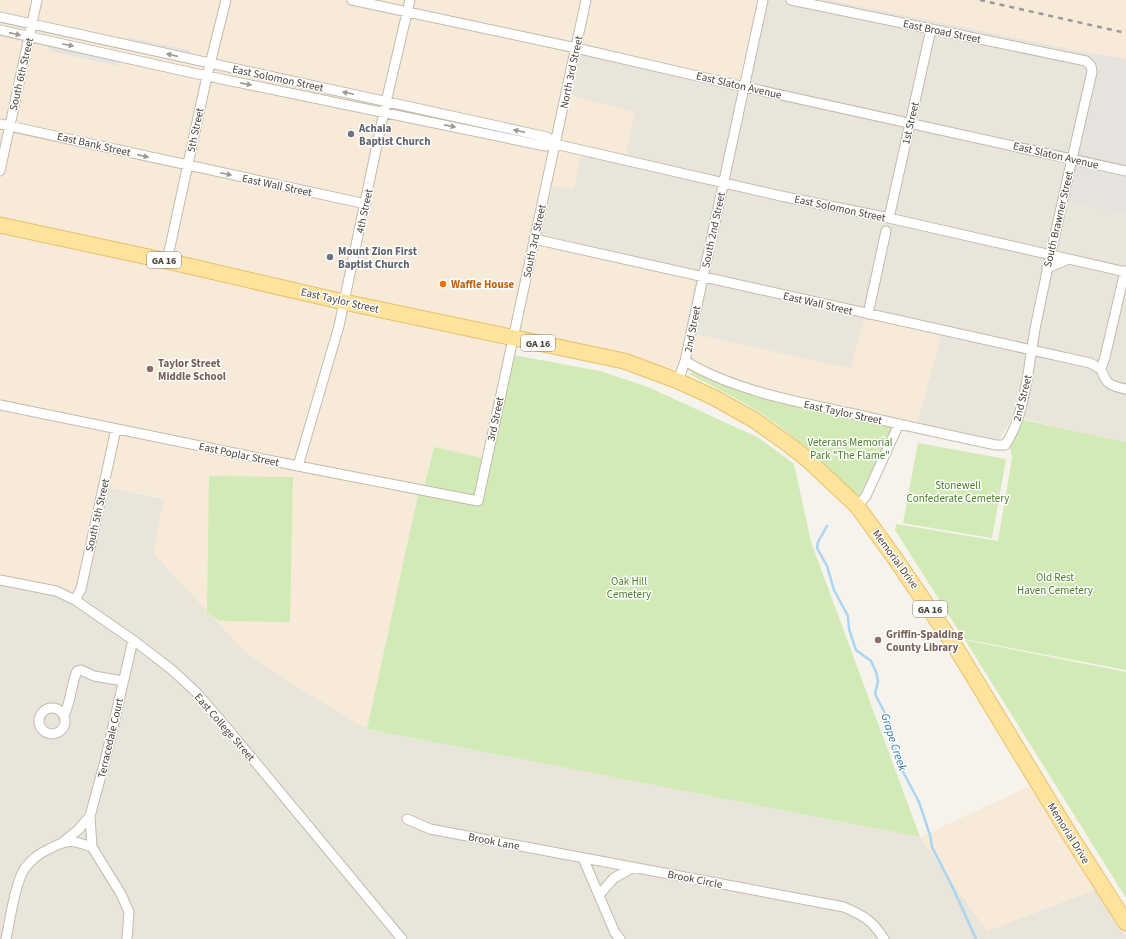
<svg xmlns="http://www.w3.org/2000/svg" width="1126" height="939" font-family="'Source Sans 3',sans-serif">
<rect width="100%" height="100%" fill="#f6f3ec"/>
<path fill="#eae5da" d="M767 0H831L1096 54 1064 202 1126 214V442L1013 417 999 440 917 423 942 332 865 315 851 369 685 332 695 279 538 243 553 186 582 150 634 112 567 95 578 52Z
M103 486 164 499 247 654 286 680 367 729 920 837 987 931 1097 889 1126 935V939H0V583Z"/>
<path fill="#f7ead8" d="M0 0H767L747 91 578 52 567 95 635 112 625 158 582 150 574 189 553 186 539 243 695 279 685 332 851 369 865 315 942 332 917 423 688 372 518 333 491 460 433 448 422 496 418 495 367 729 286 680 247 654 153 553 164 498 103 486 75 599 0 583Z
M831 0H1126V59L1093 53Z
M1034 784 1097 889 987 931 920 837Z"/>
<path fill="#e6e2dd" d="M1096 54 1126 59V214L1063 202Z"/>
<path fill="#d2eab5" d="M513 355 600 371 648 387 759 438 794 464 811 542 920 837 367 729 418 495H422L434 447 491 460Z
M694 371 736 388 780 403 893 428 859 497C833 473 808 447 779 426 751 405 720 390 689 374Z
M1023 420 1126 442V670L964 639 895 530 896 524 998 541 1012 458 1010 446Z
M918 443 1006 459 992 538 903 523Z
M209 476 293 477 290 622 220 621 207 613Z
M965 640 1126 672V898Z"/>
<path fill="#e5e3e0" d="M126 37 189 50 194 60 132 46Z
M45 42 113 55 118 66 50 51Z"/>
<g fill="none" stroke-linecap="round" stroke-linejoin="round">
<path stroke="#a9d4f2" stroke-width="2.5" d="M827 526 818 542 817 548 827 566 834 590 848 616 849 629 856 650 871 661 876 672 878 681 875 694 889 721 892 740 901 768 919 802 930 835 932 847 952 886 976 939"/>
<g stroke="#c2bbae" stroke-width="11">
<path id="street" d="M352 0 576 48 745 87 1126 171
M0 17 502 127 547 137 555 144
M0 30 193 73 545 146 555 144 781 196 889 218 1126 272
M0 124 366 204
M0 171 37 0
M889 218 931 29
M534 239 1090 363 1101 369
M167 261 207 76 226 0
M1047 268 1069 259
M868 314 886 231
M685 361C733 390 797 402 850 413 899 424 947 435 996 445H1005C1027 415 1029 355 1037 319 1054 236 1073 154 1092 72L1091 66 1086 61 791 0
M1101 369 1105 357 1125 271
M1101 369C1106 384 1110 386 1126 389
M678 381 685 361 763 0
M0 405 298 466 478 501 586 0
M298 466 339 326 386 102 410 0
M857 506 866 496 899 424
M0 580 56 591 75 600 133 640 171 669 197 693 232 734 402 939
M75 600 81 589 116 429
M39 721a13 13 0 1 1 26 0a13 13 0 1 1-26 0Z
M64 715C71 702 71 685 77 671L81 670 94 676 123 681
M407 819 430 829 844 907C864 916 872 920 884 939
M63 842 78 830 90 816
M583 858 615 933 620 939
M599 895 614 878 634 867
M6 939C10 920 15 883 25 868 31 860 40 853 49 849 68 839 71 840 92 847
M127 939 129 912 121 894 92 847 90 816 105 761 133 640"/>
</g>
<g stroke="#e6c16a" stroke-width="17">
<path id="primary" d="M0 225 167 261 344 302 624 361 678 381 715 398 754 420 788 444 807 459 857 506 894 557 956 648 1068 832 1126 923"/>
</g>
<use href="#street" stroke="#fff" stroke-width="9"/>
<use href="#primary" stroke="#ffe39c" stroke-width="15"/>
<path stroke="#9a9a9a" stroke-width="2.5" stroke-dasharray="5 5" stroke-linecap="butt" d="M980 0 1126 33"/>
</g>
<defs><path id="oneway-solid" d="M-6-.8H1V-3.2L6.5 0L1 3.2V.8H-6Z"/></defs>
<g fill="#9c9892">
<use href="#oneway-solid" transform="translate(15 34) rotate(13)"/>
<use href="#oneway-solid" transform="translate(68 45) rotate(12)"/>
<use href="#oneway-solid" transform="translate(172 55) rotate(-167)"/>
<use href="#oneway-solid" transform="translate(246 84) rotate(11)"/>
<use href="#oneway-solid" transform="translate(348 93) rotate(-168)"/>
<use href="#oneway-solid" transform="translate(450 126) rotate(11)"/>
<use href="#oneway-solid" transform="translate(519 131) rotate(-167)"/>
<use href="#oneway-solid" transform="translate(143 156) rotate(13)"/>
<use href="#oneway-solid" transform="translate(226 174) rotate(12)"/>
</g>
<g fill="#6b7280" stroke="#fff" stroke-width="1.5">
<circle cx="351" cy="134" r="4"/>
<circle cx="330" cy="257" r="4"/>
</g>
<circle fill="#e8710a" stroke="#fff" stroke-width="1.5" cx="443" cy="284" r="4"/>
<g fill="#8d6e63" stroke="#fff" stroke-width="1.5">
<circle cx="150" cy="369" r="4"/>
<circle cx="878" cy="640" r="4"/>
</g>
<g text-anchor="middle" stroke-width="3" stroke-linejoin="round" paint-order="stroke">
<g fill="#fff" stroke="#817c74" stroke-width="1">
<rect x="147" y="252" width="34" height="16" rx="3"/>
<rect x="521" y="335" width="34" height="16" rx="3"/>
<rect x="913" y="601" width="34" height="16" rx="3"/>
</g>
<g font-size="10" font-weight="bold" fill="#4b4439">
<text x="164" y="264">GA 16</text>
<text x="538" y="347">GA 16</text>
<text x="930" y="613">GA 16</text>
</g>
<g font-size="11" fill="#4b4439" stroke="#fff">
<text transform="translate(942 31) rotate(12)" y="4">East Broad Street</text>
<text transform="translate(571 72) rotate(-78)" y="4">North 3rd Street</text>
<text transform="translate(21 74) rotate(-77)" y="4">South 6th Street</text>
<text transform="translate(278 78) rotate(12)" y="4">East Solomon Street</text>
<text transform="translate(739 85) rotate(13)" y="4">East Slaton Avenue</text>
<text transform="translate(910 123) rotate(-77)" y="4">1st Street</text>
<text transform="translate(195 130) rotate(-78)" y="4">5th Street</text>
<text transform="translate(94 144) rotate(13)" y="4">East Bank Street</text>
<text transform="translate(1056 155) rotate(13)" y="4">East Slaton Avenue</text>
<text transform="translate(277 185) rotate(12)" y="4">East Wall Street</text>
<text transform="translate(840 208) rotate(12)" y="4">East Solomon Street</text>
<text transform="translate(364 211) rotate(-78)" y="4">4th Street</text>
<text transform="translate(1058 219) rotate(-77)" y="4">South Brawner Street</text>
<text transform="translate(713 230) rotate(-78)" y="4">South 2nd Street</text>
<text transform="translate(534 241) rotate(-78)" y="4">South 3rd Street</text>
<text transform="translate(340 300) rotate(13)" y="4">East Taylor Street</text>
<text transform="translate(818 303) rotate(13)" y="4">East Wall Street</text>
<text transform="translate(692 329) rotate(-79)" y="4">2nd Street</text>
<text transform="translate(1022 398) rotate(-76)" y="4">2nd Street</text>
<text transform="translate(843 412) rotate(12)" y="4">East Taylor Street</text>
<text transform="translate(495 419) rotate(-78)" y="4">3rd Street</text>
<text transform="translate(239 454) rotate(12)" y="4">East Poplar Street</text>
<text transform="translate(97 515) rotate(-77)" y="4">South 5th Street</text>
<text transform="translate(896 559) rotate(54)" y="4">Memorial Drive</text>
<text transform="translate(225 727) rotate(49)" y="4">East College Street</text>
<text transform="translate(110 738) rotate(-77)" y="4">Terracedale Court</text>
<text transform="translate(1069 833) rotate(58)" y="4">Memorial Drive</text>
<text transform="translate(494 841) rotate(11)" y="4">Brook Lane</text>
<text transform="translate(695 879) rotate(11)" y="4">Brook Circle</text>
</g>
<g font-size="11" font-weight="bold" fill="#5b616d" stroke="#fff" text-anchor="start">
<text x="359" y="132">Achaia<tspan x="359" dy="13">Baptist Church</tspan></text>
<text x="338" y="255">Mount Zion First<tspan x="338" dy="13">Baptist Church</tspan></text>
</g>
<g font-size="11" font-weight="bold" fill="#c56008" stroke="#fff" text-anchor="start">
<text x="451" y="288">Waffle House</text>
</g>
<g font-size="11" font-weight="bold" fill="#785e54" stroke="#fff" text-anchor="start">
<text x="158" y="367">Taylor Street<tspan x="158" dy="13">Middle School</tspan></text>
<text x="886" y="638">Griffin-Spalding<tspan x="886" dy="13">County Library</tspan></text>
</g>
<g font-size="11" fill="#4a7f2a" stroke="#fff">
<text x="850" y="446">Veterans Memorial<tspan x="850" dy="13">Park "The Flame"</tspan></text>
<text x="958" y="489">Stonewell<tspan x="958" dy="13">Confederate Cemetery</tspan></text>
<text x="1055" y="581">Old Rest<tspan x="1055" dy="13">Haven Cemetery</tspan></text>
<text x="629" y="585">Oak Hill<tspan x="629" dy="13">Cemetery</tspan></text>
</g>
<g font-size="12" font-style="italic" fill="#2e7ab2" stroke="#fff">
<text transform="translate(894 742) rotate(72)" y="4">Grape Creek</text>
</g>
</g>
</svg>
